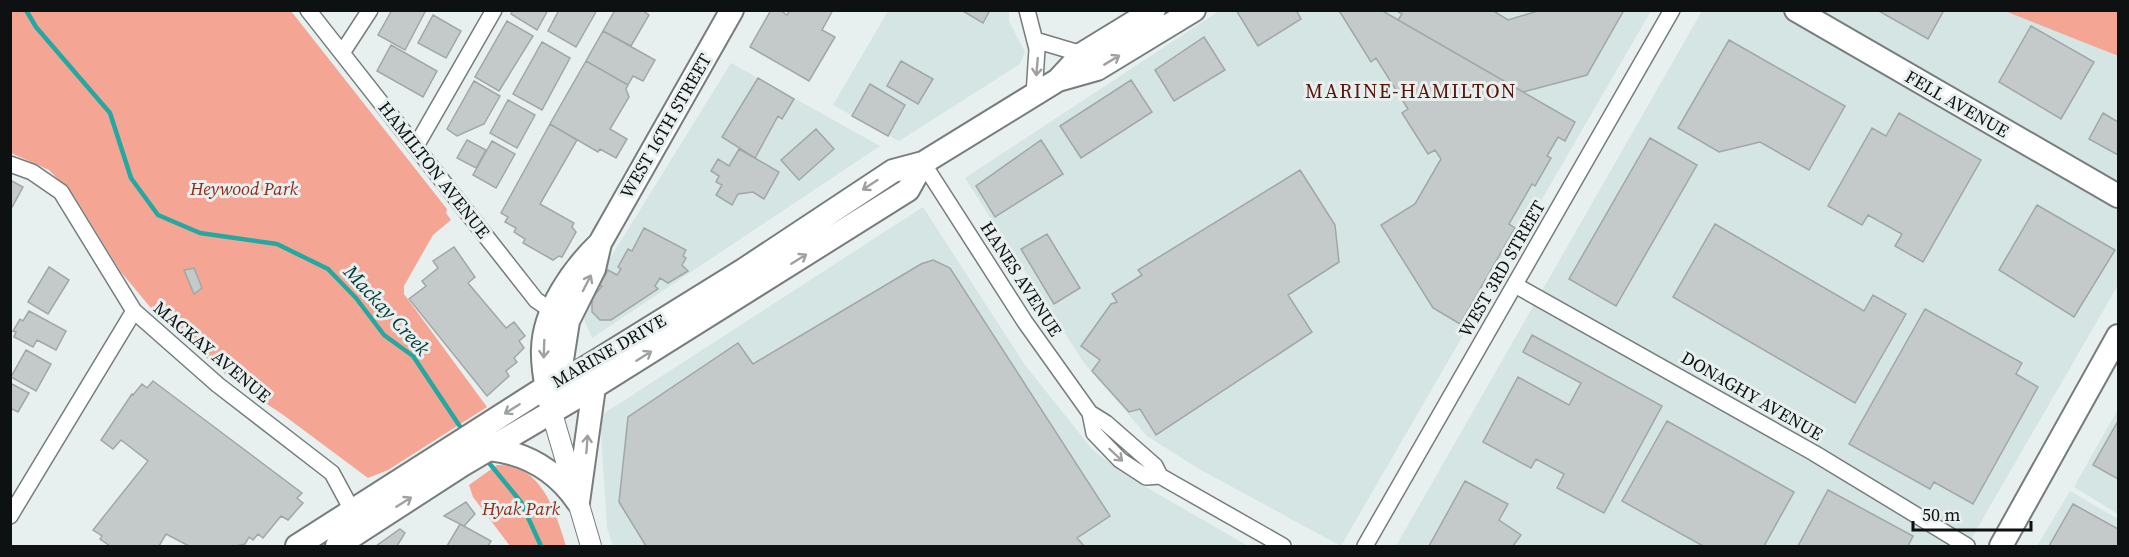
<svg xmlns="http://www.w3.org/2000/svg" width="2129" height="557" font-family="'Source Serif 4',serif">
<rect width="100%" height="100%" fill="#e8efef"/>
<path fill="#d4e5e3" d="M888 11H1009V21L1025 52 1020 64 899 141 833 105Z
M1219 11H1651L1341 546 1199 469 1147 436 1084 363 965 178Z
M1702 11H2013L2118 57V285L1967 546H1396Z
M731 63 880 146 592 338 583 317 609 260Z
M923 207 1025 365 1092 449 1125 475 1248 546H613L607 528 600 416Z
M2118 409V514L2074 487Z
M2070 491 2118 519V546H2037Z"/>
<path fill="#f5a594" d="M10 11H291L447 209 446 213 451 220 433 235 404 286V294L487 407 388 470 368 478 282 414 235 383 155 313 121 272 74 196 49 170 11 153Z
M2005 11H2118V56Z
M497 465C542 464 555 511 566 546H510L473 497 469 485Z"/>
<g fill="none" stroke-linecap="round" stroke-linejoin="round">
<path stroke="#23a8a2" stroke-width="4.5" d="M26 10 36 27 110 113 131 178 158 215 200 233 277 244 328 269 356 298 384 335 413 356 463 431
M485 458 521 502 541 546"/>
</g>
<path fill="#c3cac9" stroke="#a1a7a6" stroke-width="1.5" d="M392 10H426L405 50 378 35Z
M513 10H548L537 30 511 14Z
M559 10H597L576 47 548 31Z
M615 10H642L649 15 631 46 603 31Z
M771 10H780L787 15 790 10H833L822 30 835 37 809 81 750 47Z
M961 10H990L983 23Z
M1236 10H1296L1301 19 1258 46Z
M1334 10H1381L1575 122 1565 141 1558 137 1547 156 1551 158 1535 186 1532 184 1509 224 1515 228 1460 324 1433 308 1381 225 1415 204 1441 159 1435 150 1428 154 1402 113 1408 109 1376 58 1371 62 1340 12Z
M1395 10H1492L1508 20 1541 10H1624L1587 75 1523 92 1398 20 1402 14Z
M1877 10H1944L1928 39Z
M433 15 461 31 446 58 418 43Z
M507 21 533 36 499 91 475 77Z
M2031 26 2094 62 2061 119 1999 82Z
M603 31 655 60 643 81 633 76 628 85 586 61Z
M1204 37 1225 70 1174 101 1155 70Z
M1729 40 1845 106 1809 170 1760 142 1719 152 1678 128Z
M542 42 570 58 542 110 513 94Z
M391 45 437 71 423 97 377 71Z
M586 61 628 85 626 89 629 97 610 129 627 139 616 158 600 149 598 152 550 124Z
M901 61 933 79 918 104 887 86Z
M758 78 794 99 782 119 778 116 755 158 722 137Z
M1131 80 1152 112 1081 158 1060 126Z
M474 81 500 96 484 124 457 136 447 129Z
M870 84 905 105 888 136 852 116Z
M508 100 535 115 517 148 490 133Z
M1899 113 1981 160 1923 262 1895 246 1902 234 1868 215 1862 225 1828 206 1872 128 1886 136Z
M2103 113 2118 122V155L2089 139Z
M550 124 577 140 540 204 574 223 572 227 576 232 562 257 559 256 553 260 523 243 525 239 514 232 516 228 505 222 508 217 501 213Z
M816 129 834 149 799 180 781 160Z
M1650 138 1697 165 1616 306 1569 279Z
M467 140 486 150 476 168 457 158Z
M1041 140 1063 174 995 217 976 186Z
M492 141 515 154 496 188 473 175Z
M739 149 779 172 764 199 753 192 738 194 732 205 716 195 722 185 716 182 719 176 711 171 718 159 729 166Z
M1300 170 1335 225 1339 262 1288 295 1312 332 1156 435 1140 409 1129 412 1092 371 1100 360 1081 346 1111 304 1117 302 1112 294 1142 275 1138 270Z
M10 180 23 187 10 211Z
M2037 205 2115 250 2074 317 1999 270Z
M1715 224 1864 311 1873 295 1906 314 1855 403 1673 297Z
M644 228 686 250 683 256 686 258 682 265 688 271 668 283 660 278 655 286 658 289 611 320H600L592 312V298L602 286 599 285 608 270 617 275 621 269 618 267 628 249 632 251Z
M1047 234 1080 288 1054 304 1021 249Z
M454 247 475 277 468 283 506 328 514 322 525 336 519 341 524 348 514 358 517 362 506 371 509 376 487 396 409 299 426 286 422 281 438 268 433 261Z
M933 260 950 268 1110 516 1077 538 1084 546H646L619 502 628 417 738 343 753 364 921 264Z
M49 267 69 280 48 314 28 302Z
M194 268 202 288 194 294 184 270Z
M1925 309 2022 363 2016 374 2038 387 1973 504 1934 482 1930 489 1849 444Z
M29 311 66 331 56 350 37 340 33 347 14 337 16 332 13 331 20 319 23 321Z
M1532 335 1662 406 1604 513 1557 488 1564 474 1536 459 1531 468 1483 442 1518 377 1569 405 1581 383 1523 352Z
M26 350 51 364 36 391 11 377Z
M153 381 302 493 297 498 303 503 288 520 281 516 263 538 258 534 253 540 249 537 245 544 236 546H189L166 534 159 546H110L100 539 102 536 93 530 148 461 121 440 113 449 101 440 132 394 133 395 142 384 147 388Z
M10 383 29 393 18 412 10 408Z
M1667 421 1794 492 1764 546H1703L1622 501Z
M2118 421V479L2093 465Z
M1465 481 1508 504 1499 520 1521 535 1513 546H1429Z
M1828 490 1913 536 1908 546H1798Z
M466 502 475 514 464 526 444 516Z
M2073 504 2118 529V546H2049Z
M460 524 491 541 488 546H447Z
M400 529 405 533 397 546H376Z"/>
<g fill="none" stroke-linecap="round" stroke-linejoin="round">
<g stroke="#767d7c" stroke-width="18">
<path id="minor" d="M308 10 536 300 558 315
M1027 10 1037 49 1034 95
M1035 40 1082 54
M342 53 370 10
M416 146 494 10
M923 163 1025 322 1090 413 1106 423 1155 466 1160 476
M10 164 32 172 61 192 134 311 218 385 332 473 352 510
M1515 285 1814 453 1967 546
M1090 413 1094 433 1120 460 1146 477 1160 476 1283 546
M10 516 134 311
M1365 546 1672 10"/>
</g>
<g stroke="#767d7c" stroke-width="22">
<path id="tertiary" d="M551 410 591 546"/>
</g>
<g stroke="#767d7c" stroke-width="26">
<path id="secondary" d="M1796 10 2118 196
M1058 80 1097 69 1194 10
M557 392 568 321 594 269 600 243
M549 400C546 384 542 366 543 349 544 310 573 269 600 243L732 10
M489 449C526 453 557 471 578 502
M578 502 594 387
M297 546 546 387 561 383 745 269 893 171 923 163 1058 80 1082 54 1154 10
M337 546 462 465 594 387 900 195 908 190 923 163
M2001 546 2118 336"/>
</g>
<use href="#minor" stroke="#fff" stroke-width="15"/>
<use href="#tertiary" stroke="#fff" stroke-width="20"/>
<use href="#secondary" stroke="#fff" stroke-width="22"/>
</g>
<defs><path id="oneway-shaft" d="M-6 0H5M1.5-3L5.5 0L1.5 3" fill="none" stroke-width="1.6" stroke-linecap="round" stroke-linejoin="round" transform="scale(1.5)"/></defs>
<g stroke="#9fa0a0">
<use href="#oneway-shaft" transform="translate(1112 60) rotate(-31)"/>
<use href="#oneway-shaft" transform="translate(1037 67) rotate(95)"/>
<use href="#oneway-shaft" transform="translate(870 185) rotate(147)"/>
<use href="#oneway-shaft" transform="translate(799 259) rotate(-32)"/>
<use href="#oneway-shaft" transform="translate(587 283) rotate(-63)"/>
<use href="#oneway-shaft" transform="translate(544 349) rotate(92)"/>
<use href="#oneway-shaft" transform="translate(644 356) rotate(-32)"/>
<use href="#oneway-shaft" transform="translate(512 409) rotate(148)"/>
<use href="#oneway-shaft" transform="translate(587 444) rotate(-86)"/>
<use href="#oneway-shaft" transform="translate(1116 455) rotate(43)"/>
<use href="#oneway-shaft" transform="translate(404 502) rotate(-32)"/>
</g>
<g text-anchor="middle" stroke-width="6" stroke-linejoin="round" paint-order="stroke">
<g font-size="18" fill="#0e1111" stroke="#e8efef">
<text transform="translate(1957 104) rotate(30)" y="6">FELL AVENUE</text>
<text transform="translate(666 126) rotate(-60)" y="6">WEST 16TH STREET</text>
<text transform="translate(434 170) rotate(52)" y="6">HAMILTON AVENUE</text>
<text transform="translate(1502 269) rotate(-60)" y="6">WEST 3RD STREET</text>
<text transform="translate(1021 279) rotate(57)" y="6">HANES AVENUE</text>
<text transform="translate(609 351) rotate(-30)" y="6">MARINE DRIVE</text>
<text transform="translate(212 352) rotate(40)" y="6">MACKAY AVENUE</text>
<text transform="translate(1752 396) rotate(30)" y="6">DONAGHY AVENUE</text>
</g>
<g font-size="18" font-style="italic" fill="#8f2b19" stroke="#e8efef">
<text x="244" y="195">Heywood Park</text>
<text x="521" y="515">Hyak Park</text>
</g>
<g font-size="20" letter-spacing="1.5" fill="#561407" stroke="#e8efef">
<text x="1411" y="98">MARINE-HAMILTON</text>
</g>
<g font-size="20" font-style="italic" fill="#003937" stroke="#e8efef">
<text transform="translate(387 310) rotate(47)" y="7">Mackay Creek</text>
</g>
</g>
<rect width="2129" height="557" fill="none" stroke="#0e1111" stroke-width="24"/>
<path d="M1913 521v9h118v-9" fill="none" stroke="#0e1111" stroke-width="3"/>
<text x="1922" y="521" font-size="18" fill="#0e1111" stroke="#e8efef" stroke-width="4.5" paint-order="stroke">50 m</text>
</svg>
